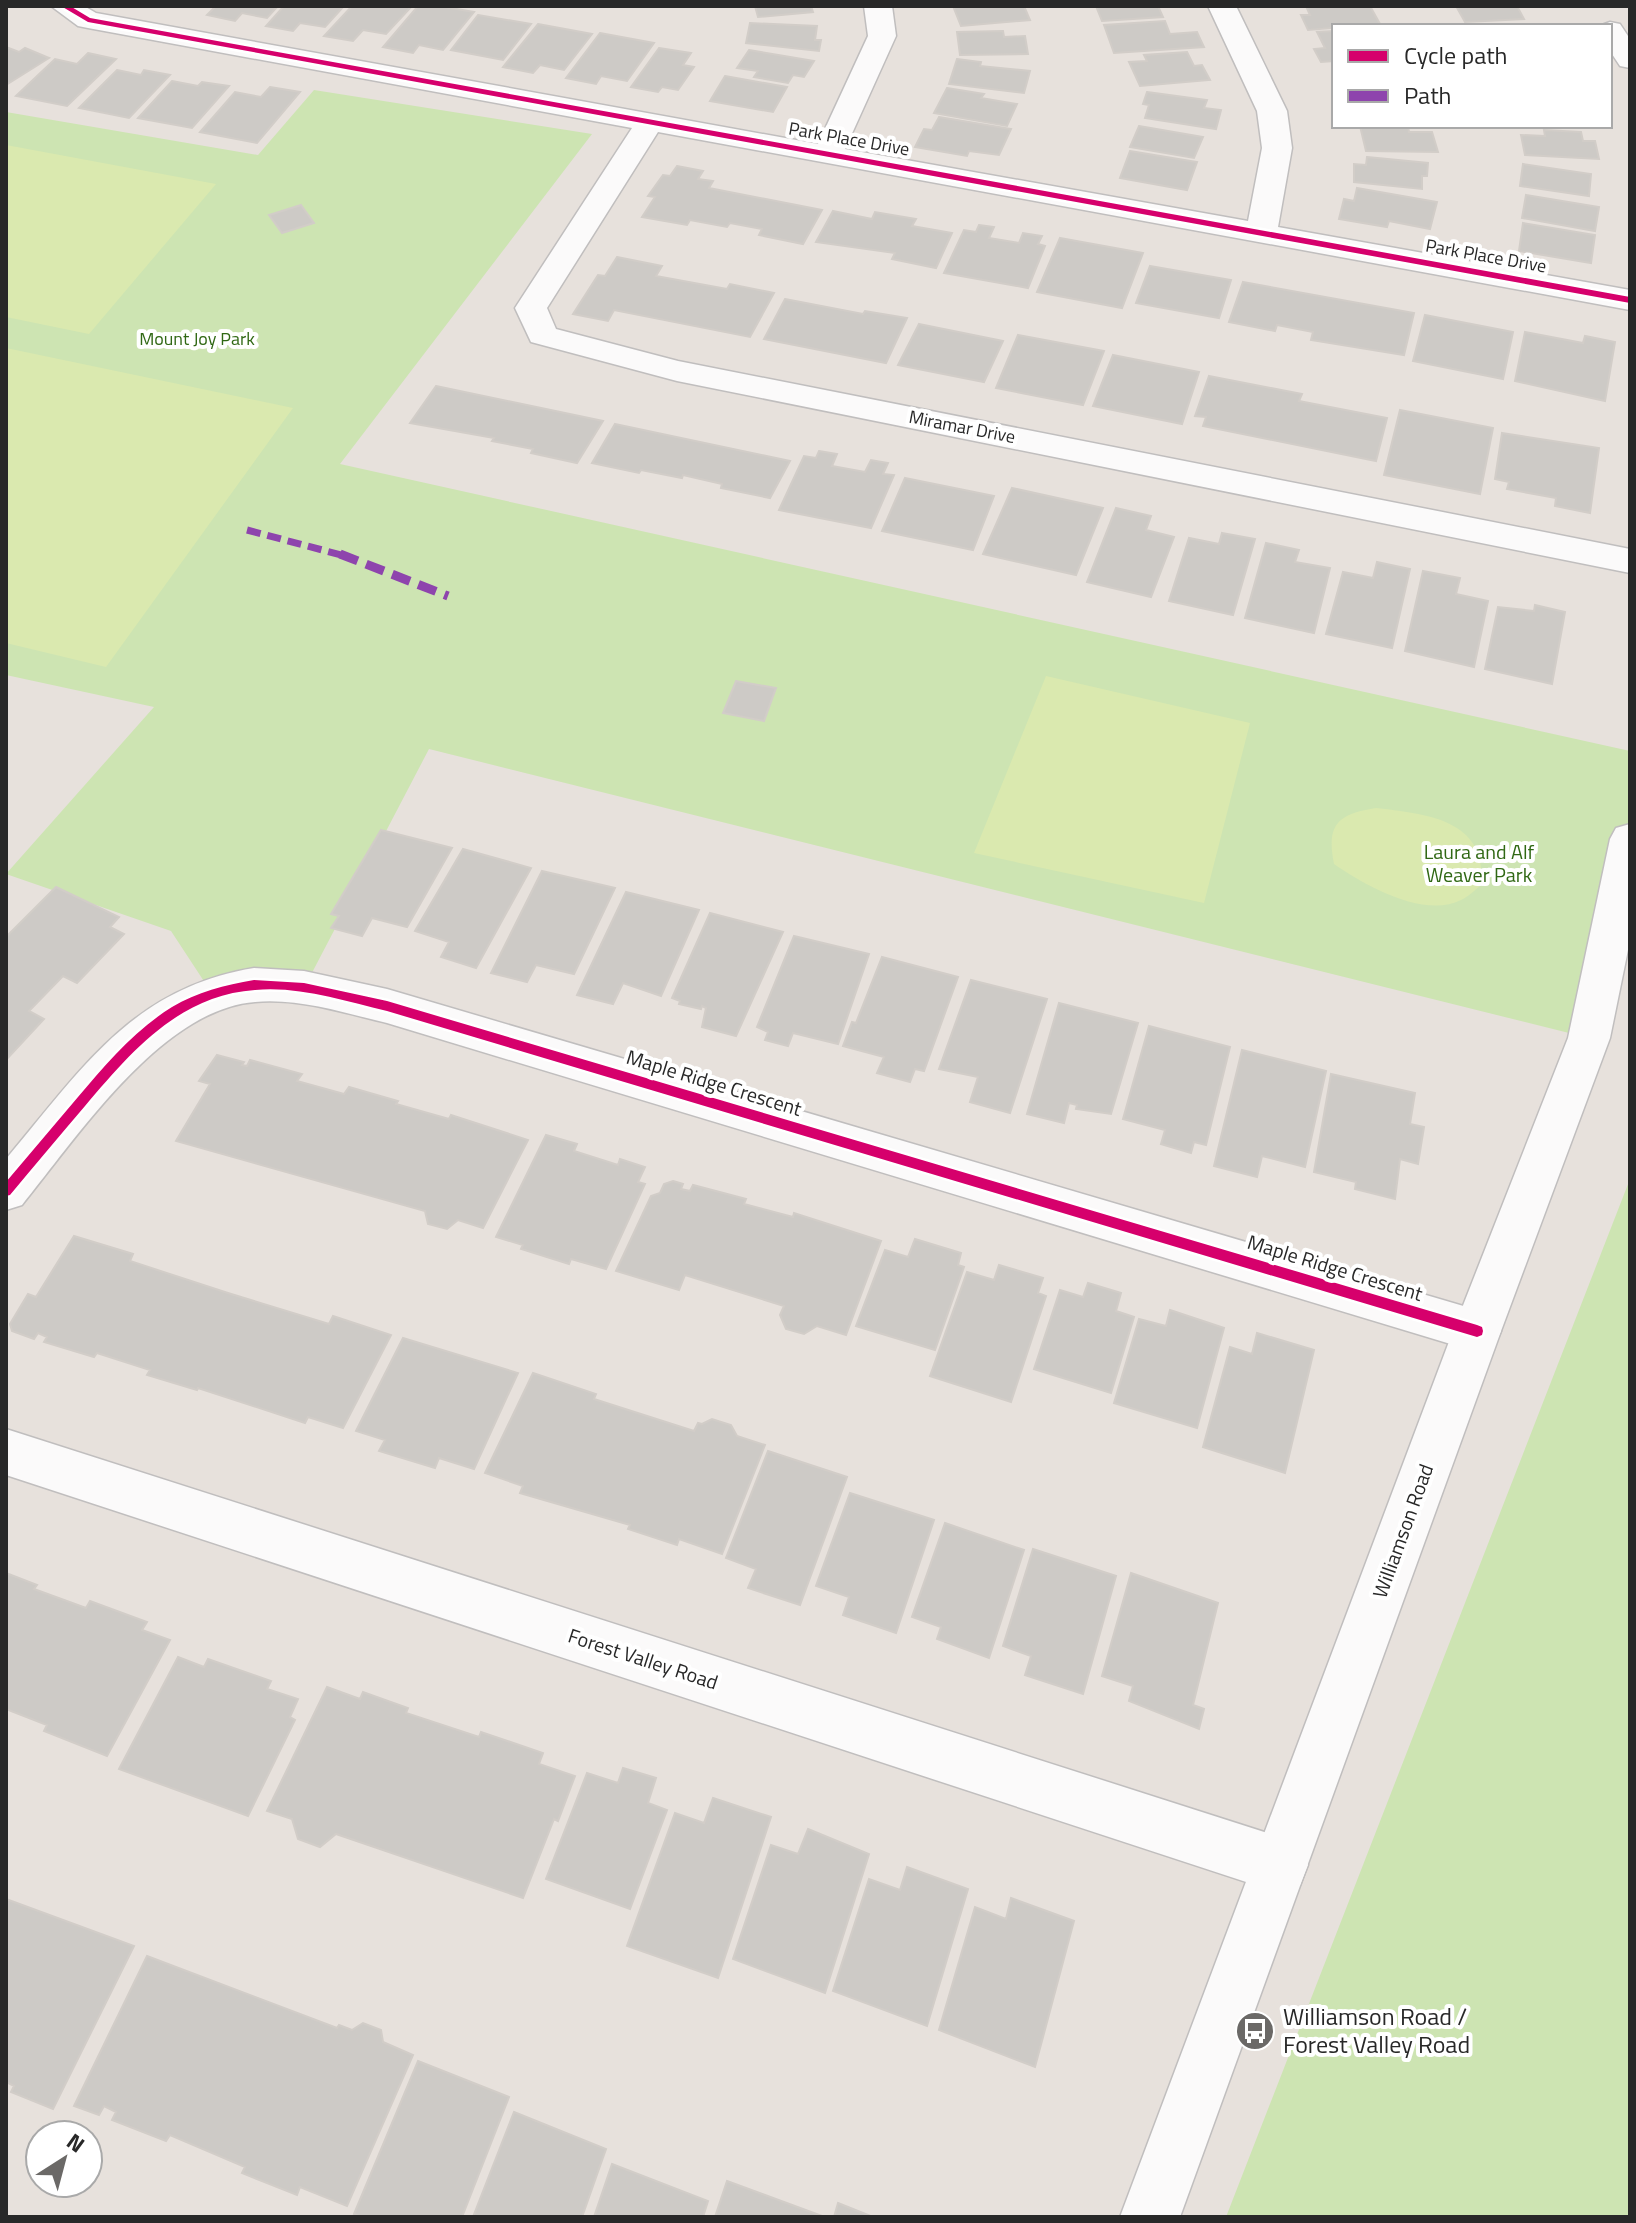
<svg xmlns="http://www.w3.org/2000/svg" width="1636" height="2223" font-family="'Titillium Web',sans-serif">
<rect width="100%" height="100%" fill="#e7e1dc"/>
<path fill="#cde4b2" d="M314 90 592 134 340 464 1630 751V839L1589 1038 429 749 304 988 211 992 171 931 6 874 154 707 6 675V112L258 155Z
M1630 1179V2217H1226Z"/>
<path fill="#dae9af" d="M6 145 216 184 89 334 6 317Z
M6 348 293 408 106 667 6 643Z
M1046 676 1250 723 1204 903 974 853Z
M1376 808C1426 814 1488 819 1481 885 1475 890 1468 897 1461 900 1424 919 1364 885 1334 864 1326 824 1338 814 1376 808Z"/>
<path fill="#cdcac6" stroke="#d2cdc8" stroke-width="2" d="M216 6H278L267 18 242 13 235 21 207 15Z
M284 6H344L325 27 300 23 293 31 266 26Z
M352 6H412L386 34 363 30 353 41 324 36Z
M418 6H439L474 12 443 50 419 45 413 53 383 47Z
M755 6H811L813 12 758 17Z
M953 6H1024L1030 20 961 26Z
M1096 6H1158L1163 17 1102 21Z
M1306 6H1370L1380 24 1308 30 1301 15H1310Z
M1456 6H1517L1524 19 1465 22Z
M478 15 531 24 503 60 451 50Z
M1165 21 1170 34 1197 32 1204 47 1114 53 1104 25Z
M750 23 817 26 815 40H821L819 51 746 43Z
M538 24 592 34 564 70 540 65 533 73 503 67Z
M1003 31 1004 37 1025 36 1028 54 960 55 957 32Z
M1334 31V61L1321 62 1314 49 1325 48 1317 32Z
M600 33 654 43 627 81 601 76 596 84 566 78Z
M6 47 19 52 25 48 49 58 6 85Z
M659 48 691 53 683 65 694 67 678 90 662 87 658 92 631 87Z
M749 50 814 61 804 77 793 75 788 83 754 77 758 71 737 68Z
M1187 52 1194 66 1202 65 1210 80 1140 86 1129 62 1147 61 1144 55Z
M88 53 116 59 67 106 16 96 55 59 77 64Z
M957 59 981 62 980 66 1030 71 1024 93 949 84Z
M117 70 141 75 144 70 170 75 129 118 79 108Z
M725 76 787 87 773 112 710 101Z
M172 81 198 86 202 82 229 86 192 128 138 118Z
M270 87 300 92 257 143 200 132 235 92 261 97Z
M947 88 984 94 981 98 1017 104 1007 126 934 113Z
M1147 92 1207 100 1204 108 1221 110 1216 129 1145 118 1149 105 1143 104Z
M939 117 1011 129 999 155 969 151 967 156 915 147 924 129 932 130Z
M1139 126 1203 137 1194 158 1130 147Z
M1360 126H1408L1409 132H1432L1438 152 1366 151Z
M1544 130 1581 132 1583 141H1595L1599 159 1525 155 1521 135 1545 136Z
M1130 151 1197 162 1187 190 1120 178Z
M1367 157 1428 163 1427 176H1422V189L1354 182V164L1366 165Z
M1523 164 1591 174 1589 196 1520 186Z
M677 166 703 171 698 179 713 181 709 188 822 210 803 244 759 235 762 229 730 223 727 227 690 220 687 225 642 217 655 197 648 196 663 175 670 176Z
M1357 188 1437 202 1430 229 1389 221 1387 227 1339 219 1344 199 1354 201Z
M1526 195 1599 207 1595 231 1522 218Z
M301 205 314 223 282 233 269 215Z
M833 211 872 219 875 212 916 219 912 226 952 233 936 268 892 259 895 253 816 242Z
M1523 223 1595 235 1591 263 1519 251Z
M979 225 994 227 989 238 1019 243 1023 233 1042 236 1038 244 1045 246 1028 288 944 273 964 230 976 232Z
M1060 238 1143 253 1122 308 1037 292Z
M617 257 662 266 656 276 727 289 730 284 774 293 750 337 614 310 608 321 573 314 598 275 605 276Z
M1150 266 1231 280 1219 318 1136 303Z
M1243 282 1414 313 1404 355 1311 340 1313 332 1277 325 1275 331 1229 322Z
M785 299 863 314 865 311 907 318 886 363 764 339Z
M1425 315 1513 332 1503 379 1413 361Z
M919 324 1003 341 984 382 898 365Z
M1525 332 1583 343 1585 336 1615 342 1605 401 1515 381Z
M1018 335 1104 351 1083 405 996 388Z
M1113 355 1199 372 1182 424 1093 406Z
M1209 376 1302 394 1299 401 1387 418 1376 461 1203 426 1206 417 1195 416Z
M436 386 603 421 577 463 531 453 533 449 492 441 494 438 410 423Z
M1400 410 1493 428 1480 494 1384 475Z
M615 424 790 461 770 498 721 488 722 484 683 475 682 478 641 470 639 473 592 463Z
M1502 433 1599 448 1590 513 1555 506 1556 498 1507 489 1509 482 1495 479Z
M819 451 837 454 832 466 865 472 871 460 888 463 883 474 894 475 871 528 779 510 804 456 816 458Z
M905 478 994 496 973 550 882 531Z
M1012 488 1103 508 1076 575 983 554Z
M1116 508 1151 516 1146 530 1174 537 1151 597 1087 582Z
M1222 533 1255 539 1233 615 1169 601 1189 538 1219 544Z
M1266 543 1299 550 1295 562 1330 568 1314 633 1245 618Z
M1377 562 1410 569 1392 648 1326 634 1343 572 1373 578Z
M1423 571 1460 578 1456 594 1488 601 1474 667 1405 651Z
M1535 605 1565 612 1552 684 1485 669 1498 607 1534 611Z
M736 681 776 688 764 721 723 713Z
M381 830 452 848 407 927 372 918 362 936 331 928 339 916 331 914Z
M463 849 531 868 476 968 441 957 449 942 415 931Z
M542 871 615 888 574 974 536 965 527 982 491 973Z
M56 887 119 917 110 927 124 934 77 983 63 976 29 1011 44 1019 6 1060V937Z
M626 892 699 910 661 996 623 983 613 1004 577 995Z
M710 913 783 932 736 1036 702 1027 706 1008 702 1006 701 1009 679 1004 680 1001 672 998Z
M794 936 869 954 838 1044 793 1033 788 1046 765 1040 768 1032 757 1027Z
M882 957 958 977 924 1071 915 1069 910 1082 877 1073 884 1057 843 1046 852 1022 856 1023Z
M971 980 1047 999 1010 1113 970 1102 978 1077 939 1069Z
M1059 1003 1138 1023 1111 1114 1076 1109 1077 1105 1069 1103 1064 1123 1027 1114Z
M1149 1026 1230 1047 1206 1145 1194 1142 1191 1153 1161 1144 1165 1130 1123 1119Z
M1242 1050 1326 1071 1305 1167 1262 1156 1257 1177 1214 1166Z
M217 1055 244 1062 242 1065 247 1066 250 1060 302 1074 297 1081 344 1094 349 1087 398 1101 396 1104 449 1119 451 1115 528 1140 483 1228 458 1220 447 1229 428 1224 425 1211 176 1141 210 1084 199 1081Z
M1331 1074 1415 1093 1410 1124 1424 1127 1418 1164 1400 1159 1395 1199 1355 1189 1356 1182 1314 1172Z
M546 1135 577 1144 574 1151 618 1165 620 1159 645 1167 638 1182 645 1184 606 1269 571 1259 569 1264 521 1249 523 1245 496 1237Z
M673 1181 683 1184 681 1189 690 1191 693 1185 746 1199 744 1204 793 1217 794 1213 881 1241 846 1335 817 1326 804 1334 786 1329 780 1315 784 1306 685 1275 679 1290 616 1271 651 1196 660 1193 664 1184Z
M74 1236 133 1254 130 1261 228 1293 329 1324 333 1316 391 1335 343 1428 308 1417 305 1423 198 1388 197 1390 147 1375 150 1370 97 1353 94 1357 44 1342 47 1337 38 1333 34 1339 12 1331 10 1324 28 1294 36 1297Z
M915 1239 961 1253 958 1265 964 1267 935 1350 856 1326 885 1250 908 1257Z
M999 1265 1043 1278 1038 1293 1046 1296 1011 1402 930 1376 967 1272 994 1280Z
M1088 1283 1121 1293 1116 1311 1134 1317 1111 1393 1034 1369 1060 1290 1083 1297Z
M1170 1310 1224 1328 1197 1428 1114 1403 1139 1319 1166 1326Z
M1257 1333 1314 1350 1285 1473 1203 1447 1230 1347 1252 1354Z
M403 1338 518 1373 474 1469 439 1458 435 1468 379 1451 385 1440 356 1431Z
M533 1373 596 1394 594 1399 694 1431 698 1423 702 1424 712 1419 731 1425 737 1436 765 1445 722 1554 679 1539 677 1545 628 1529 630 1525 520 1493 523 1486 485 1473Z
M768 1451 847 1477 800 1605 748 1588 756 1569 726 1558Z
M850 1493 934 1520 896 1633 843 1615 849 1597 816 1586Z
M945 1523 1024 1550 989 1658 937 1639 941 1627 912 1617Z
M1033 1549 1116 1576 1083 1694 1025 1675 1031 1656 1003 1646Z
M6 1573 37 1585 34 1589 86 1608 90 1601 147 1622 142 1630 170 1640 107 1756 44 1731 47 1725 6 1709Z
M1131 1573 1218 1603 1193 1705 1204 1709 1199 1729 1129 1701 1133 1686 1102 1676Z
M178 1657 204 1667 208 1659 271 1681 267 1689 298 1699 290 1717 295 1720 248 1816 119 1769Z
M327 1687 360 1699 363 1692 408 1708 406 1713 479 1737 481 1732 543 1753 539 1764 575 1776 558 1821 554 1819 523 1898 336 1834 320 1847 298 1839 292 1819 267 1811Z
M623 1768 656 1778 648 1803 667 1810 630 1909 546 1879 587 1773 618 1783Z
M713 1798 771 1817 718 1978 627 1946 675 1813 704 1823Z
M808 1829 869 1854 825 1993 733 1959 771 1845 798 1854Z
M907 1867 968 1889 927 2026 833 1991 869 1879 900 1890Z
M1011 1898 1074 1921 1035 2067 939 2030 975 1907 1006 1919Z
M6 1899 134 1946 53 2109 11 2092 14 2086 6 2082Z
M147 1956 337 2028 339 2025 352 2030 363 2023 381 2030 383 2042 413 2055 347 2206 300 2187 297 2195 242 2173 245 2167 170 2135 166 2141 112 2120 116 2112 104 2106 99 2115 74 2106Z
M418 2061 509 2097 462 2217H362L354 2214Z
M514 2112 606 2149 582 2217H473Z
M612 2164 708 2201 703 2217H594Z
M727 2181 822 2216V2217H715Z
M838 2203 873 2217H834Z"/>
<g fill="none" stroke-linecap="round" stroke-linejoin="round">
<g stroke="#c0bebe" stroke-width="3">
<path id="street" d="M51 6H84L96 13 818 144 868 36 864 6H892L896 36 845 149 1248 221 1262 148 1257 111 1208 6H1236L1287 111 1292 148 1278 227 1630 290V310L658 132 547 308 556 329 678 361 1630 549V573L677 381 531 342 515 308 632 128 88 28 78 26Z
M254 968 304 971 387 989 1477 1310 1494 1316 1501 1331 1494 1346 1477 1352 387 1023C344 1013 299 998 255 1002 162 1009 78 1136 22 1205L6 1210V1159C81 1070 132 988 254 968Z
M6 1429 1280 1837 1300 1845 1308 1865 1300 1885 1280 1893 6 1475Z"/>
</g>
<g stroke="#c0bebe" stroke-width="3">
<path id="secondary" d="M1610 22 1620 24 1630 39V68L1620 66 1610 51V26H1599Z
M1630 824V940L1610 1038 1501 1331 1180 2217H1120L1453 1331 1568 1038 1610 839 1616 828Z"/>
</g>
<use href="#street" fill="#fbfafa" fill-rule="evenodd"/>
<use href="#secondary" fill="#fbfafa" fill-rule="evenodd"/>
<path stroke="#8e44ad" stroke-width="7" stroke-dasharray="14 7" stroke-linecap="butt" d="M247 530 345 556"/>
<path stroke="#8e44ad" stroke-width="9" stroke-dasharray="19 9" stroke-linecap="butt" d="M340 554 448 596"/>
<g stroke="#fff" stroke-width="5">
<path id="cycleway" d="M61 6H70L90 18 1630 297V303L88 22Z
M254 980 304 983 387 1001 1477 1325 1482 1327 1483 1331 1482 1335 1477 1337 387 1011C344 1001 300 986 255 990 179 995 131 1052 85 1106 60 1135 35 1165 10 1195L6 1196V1182C30 1154 54 1125 78 1097 106 1064 135 1030 172 1007 197 992 225 985 254 980Z"/>
</g>
<use href="#cycleway" fill="#d6006c" fill-rule="evenodd"/>
</g>
<defs>
<g id="bus-disc" transform="scale(2)"><circle r="9.5" fill="#6b6967" stroke="#fff"/><path d="M-5-6H5V4H4V6H2V4H-2V6H-4V4H-5ZM-3.5-4V0h7V-4ZM-3.5 1.2v1.5H-2V1.2ZM2 1.2v1.5H3.5V1.2Z" fill="#fff"/></g>
</defs>
<g fill-rule="evenodd">
<use href="#bus-disc" x="1255" y="2031"/>
</g>
<g text-anchor="middle" stroke-width="8" stroke-linejoin="round" paint-order="stroke">
<g font-size="18" fill="#282828" stroke="#fff">
<text transform="translate(849 139) rotate(10)" y="6">Park Place Drive</text>
<text transform="translate(1486 256) rotate(10)" y="6">Park Place Drive</text>
<text transform="translate(962 427) rotate(11)" y="6">Miramar Drive</text>
</g>
<g font-size="18" fill="#306814" stroke="#fff">
<text x="197" y="345">Mount Joy Park</text>
</g>
<g font-size="20" fill="#306814" stroke="#fff">
<text x="1479" y="859">Laura and Alf<tspan x="1479" dy="23">Weaver Park</tspan></text>
</g>
<g font-size="20" fill="#282828" stroke="#fff">
<text transform="translate(714 1083) rotate(17)" y="7">Maple Ridge Crescent</text>
<text transform="translate(1335 1268) rotate(17)" y="7">Maple Ridge Crescent</text>
<text transform="translate(1403 1531) rotate(-70)" y="7">Williamson Road</text>
<text transform="translate(643 1659) rotate(18)" y="7">Forest Valley Road</text>
</g>
<g font-size="24" fill="#282828" stroke="#fff" text-anchor="start">
<text x="1283" y="2025">Williamson Road /<tspan x="1283" dy="28">Forest Valley Road</tspan></text>
</g>
</g>
<rect width="1636" height="2223" fill="none" stroke="#282828" stroke-width="16"/>
<rect x="1332" y="24" width="280" height="104" fill="#ffffff" stroke="#a9a9a9" stroke-width="2"/>
<rect x="1348" y="50" width="40" height="12" fill="#d6006c" stroke="#a9a9a9" stroke-width="2"/>
<text x="1404" y="64" font-size="24" fill="#282828">Cycle path</text>
<rect x="1348" y="90" width="40" height="12" fill="#8e44ad" stroke="#a9a9a9" stroke-width="2"/>
<text x="1404" y="104" font-size="24" fill="#282828">Path</text>
<g transform="translate(64 2159) rotate(36)"><circle r="38" fill="#ffffff" stroke="#a9a9a9" stroke-width="2"/>
<path d="M0-6L14 30L0 20L-14 30Z" fill="#6b6967"/>
<text y="-12" font-size="22" font-weight="bold" text-anchor="middle" fill="#282828">N</text>
</g>
</svg>
